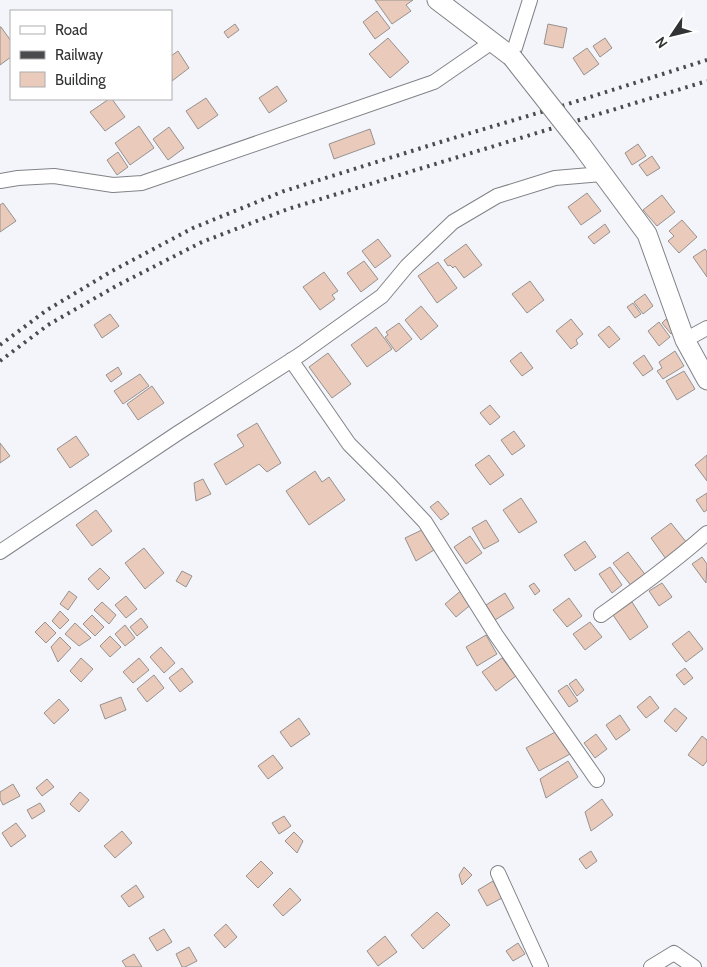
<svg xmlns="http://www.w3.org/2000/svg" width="707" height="967" font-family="Cabin,sans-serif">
<rect width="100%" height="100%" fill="#f3f5fa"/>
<path fill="#eacaba" stroke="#969290" d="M375 0H413L406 5 411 11 392 24Z
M377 11 390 28 375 39 363 22Z
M235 24 239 30 228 38 224 32Z
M548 24 567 28 563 48 544 44Z
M0 27H1L11 41V57L0 65Z
M388 38 409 62 390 78 369 54Z
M605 38 612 48 600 57 593 46Z
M587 48 599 64 584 75 573 58Z
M178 51 189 68 172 81 171 56Z
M277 86 287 101 269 113 259 98Z
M206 98 218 115 198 129 186 111Z
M109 99H112L125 117 105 131 90 112Z
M139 126 154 148 130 165 115 143Z
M169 127 184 148 168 160 153 139Z
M370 129 375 144 334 159 329 144Z
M638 144 646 156 632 165 625 153Z
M118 152 128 167 117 175 107 160Z
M652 156 660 168 647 176 639 165Z
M587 193 601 211 581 225 568 207Z
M662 195 675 212 657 226 643 210Z
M3 203 16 221 0 232V205Z
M682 220 697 237 679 253 668 241 674 236 669 231Z
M605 224 610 232 594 244 588 237Z
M378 239 391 256 375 268 362 251Z
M466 244 482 265 464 278 455 266 453 268 450 265 448 266 444 260Z
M705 249 707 252V277L693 257Z
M364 261 378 279 361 292 347 273Z
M438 262 457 288 437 303 418 276Z
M324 272 338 291 332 295 335 299 320 310 303 287Z
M530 281 544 300 527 313 512 294Z
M645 294 653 306 643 314 634 302Z
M633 303 641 314 635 318 627 307Z
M421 306 438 326 421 340 405 320Z
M110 314 119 326 102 338 94 325Z
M571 319 583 334 576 340 578 344 571 349 556 331Z
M666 319 675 331 671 334 662 323Z
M659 322 670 337 659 346 648 331Z
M399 323 412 339 396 352 385 337 388 335 386 332Z
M609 326 620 339 609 348 598 335Z
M376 327 392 349 367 367 351 345Z
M675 351 684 366 663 379 657 371 662 368 659 362Z
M521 352 533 368 522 376 510 361Z
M328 353 351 384 332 398 309 367Z
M644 355 653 369 643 376 633 363Z
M118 367 122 374 111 382 106 375Z
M684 371 695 389 677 400 666 381Z
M140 374 149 386 123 404 114 391Z
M152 386 164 403 138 420 127 404Z
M490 405 500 417 490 425 480 413Z
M257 423 281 463 267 472 259 464 226 485 214 464 244 446 237 435Z
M514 431 525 446 512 455 501 440Z
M76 436 89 455 70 468 57 449Z
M0 443 10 456 0 463Z
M489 455 504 475 490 485 475 465Z
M707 455V481L695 465Z
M315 471 322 482 329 477 345 500 309 525 286 491Z
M203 479 211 494 196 501 194 483Z
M707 493V510L704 512 696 500Z
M521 498 537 522 519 533 503 510Z
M438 501 449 514 441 520 430 507Z
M96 510 112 531 92 546 76 525Z
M486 520 499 541 484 549 472 528Z
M671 523 687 543 666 559 651 538Z
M424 529 434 550 416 561 405 538Z
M470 536 482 553 466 564 454 547Z
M585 541 596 557 575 571 564 555Z
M144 548 164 573 145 589 125 563Z
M628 552 647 577 633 588 613 563Z
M702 557 707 564 706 583 692 564Z
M610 567 622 585 612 593 599 574Z
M100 568 110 578 98 590 88 579Z
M182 571 192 576 186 587 176 581Z
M534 583 540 591 535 595 529 586Z
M662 583 672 597 659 606 649 591Z
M463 589 474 602 456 617 445 604Z
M69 591 77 597 68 610 60 604Z
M505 593 514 608 495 620 486 605Z
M126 596 137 609 126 618 115 605Z
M569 598 582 616 567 627 553 610Z
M102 602 116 615 109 624 94 610Z
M632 602 648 627 630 640 613 615Z
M60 611 69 620 60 629 52 621Z
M92 615 104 627 95 636 83 624Z
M141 618 148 627 137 636 130 627Z
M45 622 56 633 46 643 35 632Z
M590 622 602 637 585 650 573 634Z
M75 623 91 638 79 646 65 634Z
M125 625 135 638 125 646 115 634Z
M689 631 703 649 686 662 672 644Z
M486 635 497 654 477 666 466 647Z
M110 636 121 647 110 657 100 646Z
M60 637 71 648 58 662 51 647Z
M161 647 175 663 164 673 150 657Z
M81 658 93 669 81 682 70 671Z
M139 658 149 670 133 683 123 672Z
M502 658 516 676 496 691 482 672Z
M182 668 193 682 180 692 169 678Z
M685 668 693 678 684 685 676 675Z
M154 675 164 688 147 702 137 689Z
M576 679 584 690 577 696 569 684Z
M567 685 578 701 569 707 558 691Z
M650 696 659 708 646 718 637 707Z
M121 697 126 710 105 719 100 705Z
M59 699 69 710 54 724 44 713Z
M675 708 687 718 676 732 664 721Z
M620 715 630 730 616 740 606 725Z
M299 718 310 734 291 747 280 732Z
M557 731 570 754 539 771 526 748Z
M596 734 607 749 595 758 584 743Z
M702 736 707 740V761L703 766 688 755Z
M273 755 283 768 268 779 258 766Z
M568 761 578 777 546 798 540 779Z
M47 779 54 787 42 796 36 788Z
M13 784 20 796 3 805 0 799V792Z
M80 792 89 800 79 812 70 804Z
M602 799 613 815 591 831 585 812Z
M40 803 45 811 32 819 27 810Z
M284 816 291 826 279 834 272 823Z
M16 823 26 836 11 847 2 833Z
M122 831 132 843 115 858 104 846Z
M294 832 303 841 297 853 285 841Z
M591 851 597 861 586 869 579 859Z
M261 861 273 873 258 888 246 876Z
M464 867 472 875 462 885 459 875Z
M493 881 502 898 487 906 478 890Z
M136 885 144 897 129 907 121 896Z
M290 888 301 900 283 916 273 905Z
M437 912 450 925 423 949 411 935Z
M226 924 237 937 225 948 214 935Z
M164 929 172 942 157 951 149 938Z
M385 936 397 952 378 966 367 951Z
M518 943 525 954 513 961 506 951Z
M189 947 197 961 185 967H182L176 954Z
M134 954 142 967H126L122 961Z"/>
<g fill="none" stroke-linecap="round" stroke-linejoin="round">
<g stroke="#818387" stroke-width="16">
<path id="street" d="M512 57 530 0
M0 181 18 178 54 176 113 185 142 183 434 82 492 42
M685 340 707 328
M291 360 349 444 391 486 425 522 496 635 597 780
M0 552 178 433 301 354 382 296 407 266 453 222 497 196 555 178 602 174
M601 615C637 589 673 563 707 533
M498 873 541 967
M651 967 674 953 694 967"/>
</g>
<g stroke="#818387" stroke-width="21">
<path id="secondary" d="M437 0 512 57
M582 146 647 234 685 340 707 380"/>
</g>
<use href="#street" stroke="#fff" stroke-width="14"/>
<use href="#secondary" stroke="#fff" stroke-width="19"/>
<path stroke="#4a4b4c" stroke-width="4" stroke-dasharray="2.5 5" stroke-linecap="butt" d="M0 345 47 310 112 271 193 228 284 191 447 140 568 104 707 60
M0 361 48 325 116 286 202 242 288 209 707 81"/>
<g stroke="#818387" stroke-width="21" stroke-linecap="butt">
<path id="secondary-bridge" d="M512 57 582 146"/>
</g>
<use href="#secondary-bridge" stroke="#fff" stroke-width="19"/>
</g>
<rect x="10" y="10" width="162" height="90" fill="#ffffff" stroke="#adadae"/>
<rect x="20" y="26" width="25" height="8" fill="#ffffff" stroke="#adadae"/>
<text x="55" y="35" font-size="15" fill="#323334">Road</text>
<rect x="20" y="51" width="25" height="8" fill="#4a4b4c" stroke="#adadae"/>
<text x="55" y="60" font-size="15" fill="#323334">Railway</text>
<rect x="20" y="72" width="25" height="15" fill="#eacaba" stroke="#adadae"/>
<text x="55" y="85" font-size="15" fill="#323334">Building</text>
<g transform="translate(672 35) rotate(235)" stroke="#ffffff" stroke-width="4" paint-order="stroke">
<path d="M0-4L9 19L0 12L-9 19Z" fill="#323334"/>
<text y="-8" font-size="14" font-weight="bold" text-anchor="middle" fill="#323334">N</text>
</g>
</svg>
